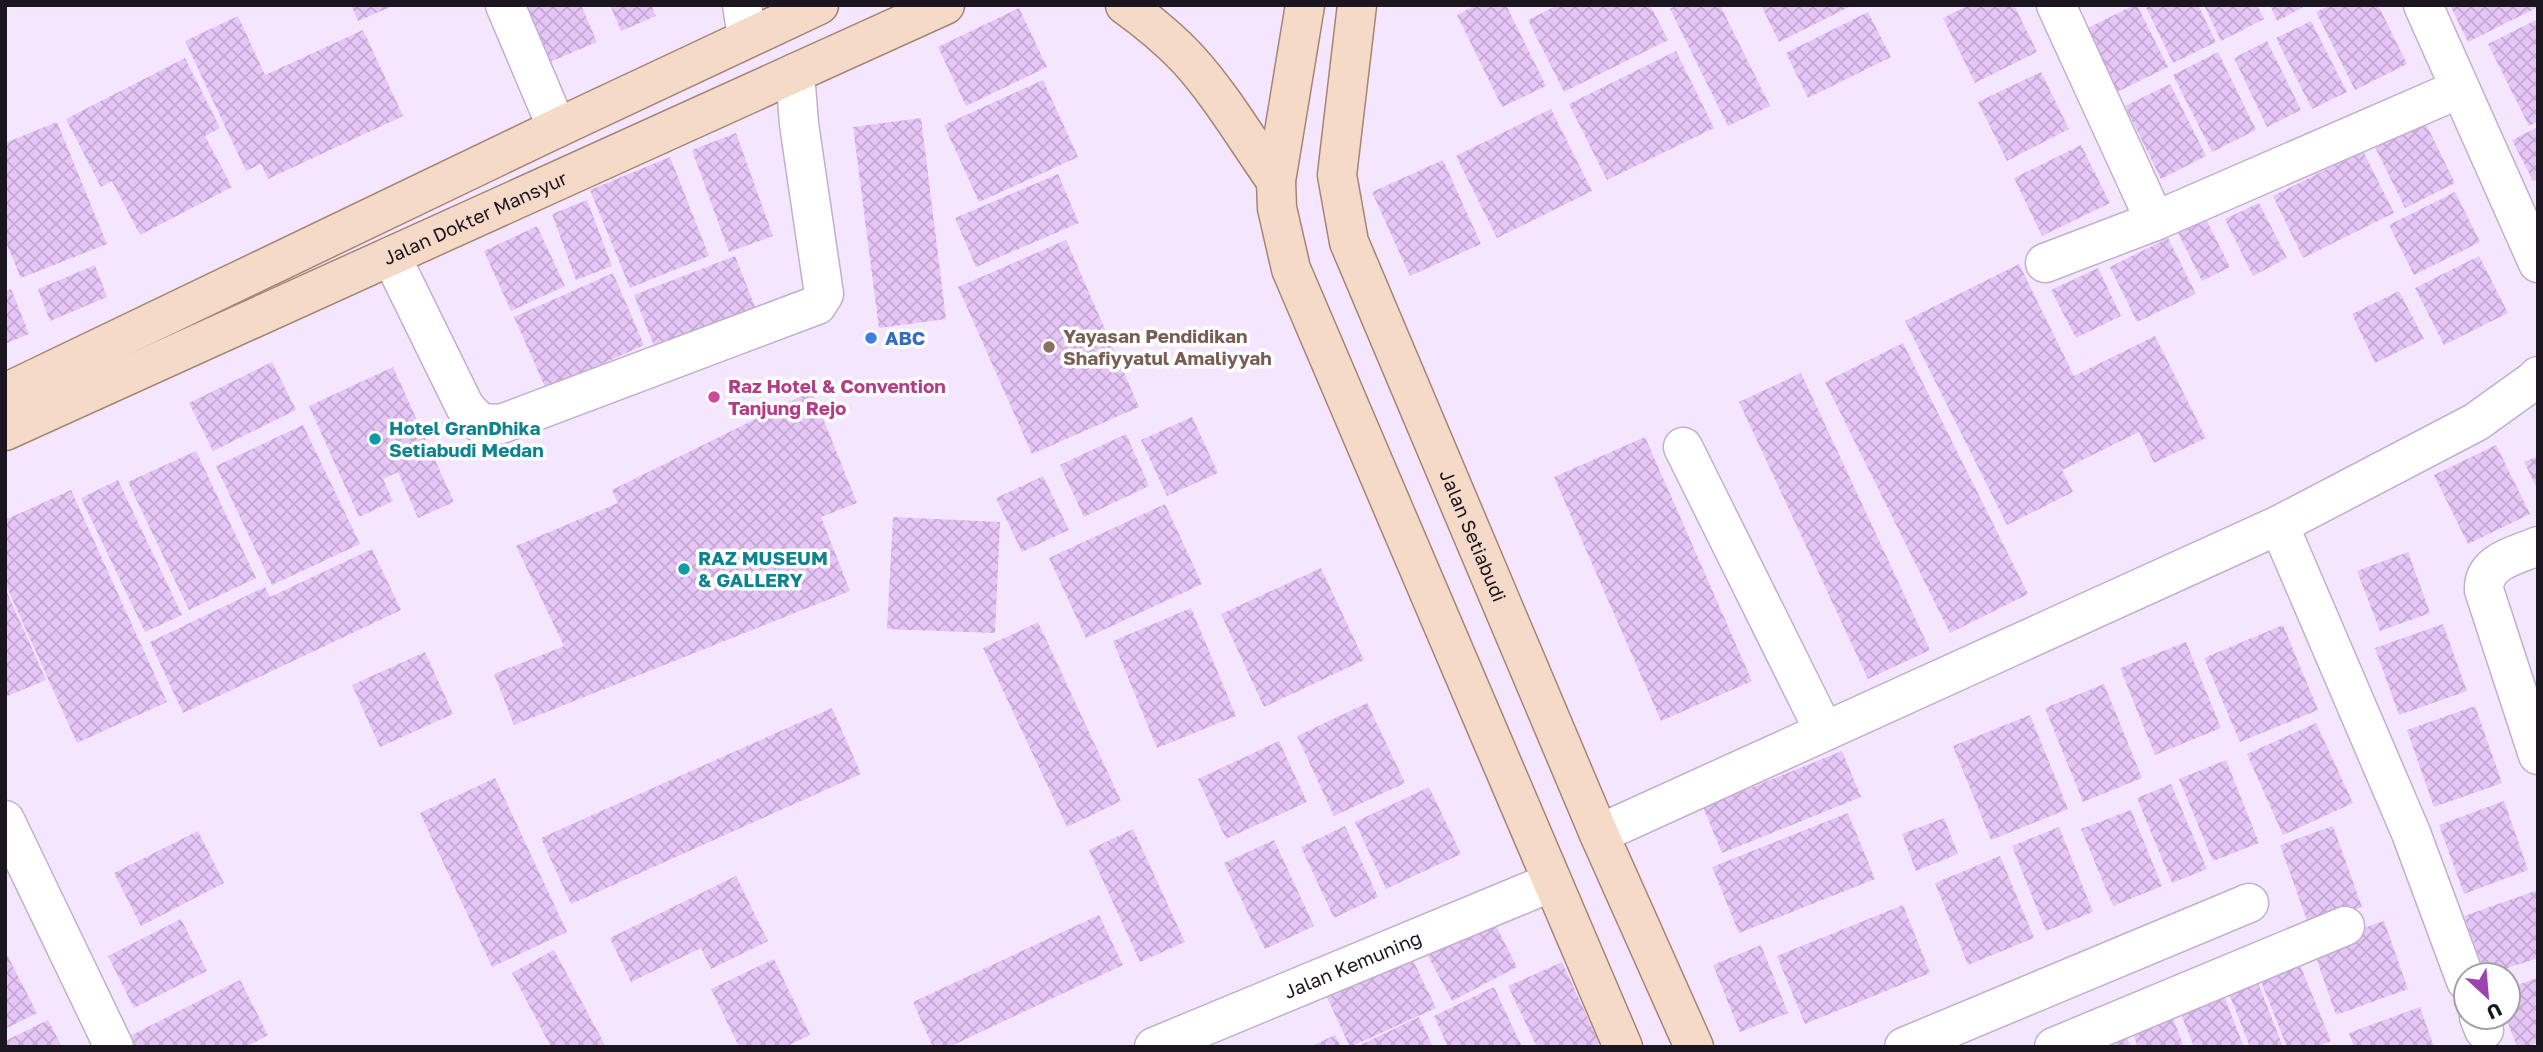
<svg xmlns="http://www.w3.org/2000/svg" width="2543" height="1052" font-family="'Golos Text',sans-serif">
<defs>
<pattern id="building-cross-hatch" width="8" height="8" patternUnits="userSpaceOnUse" patternTransform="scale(1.75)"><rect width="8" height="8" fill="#e6c5f7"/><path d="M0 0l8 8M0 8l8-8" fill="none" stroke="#c5a8d3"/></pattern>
</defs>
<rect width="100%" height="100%" fill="#f5e6ff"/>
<path fill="url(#building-cross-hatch)" d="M351 5H395L358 21Z
M528 5H581L597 42 538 67 514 11Z
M610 5H651L656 16 621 31Z
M1476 5H1506L1546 86 1502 107 1457 15Z
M1558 5H1650L1668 40 1564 92 1528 20Z
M1677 5H1720L1770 106 1728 126 1670 9Z
M1761 5H1853L1779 42Z
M1969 5H2014L2037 52 1975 83 1943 18Z
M2134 5H2137L2168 67 2113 94 2082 31Z
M2145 5H2198L2216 42 2173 63Z
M2204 5H2257L2264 19 2221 41Z
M2270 5H2307L2277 21Z
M2330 5H2378L2407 64 2355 90 2316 12Z
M2450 5H2538V7L2468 42Z
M1019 8 1047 67 966 106 938 47Z
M1868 12 1891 57 1808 98 1786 53Z
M238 16 265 75 363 30 403 116 268 179 261 164 246 171 185 41Z
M2538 19V121L2529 126 2488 44Z
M2311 21 2347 92 2312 109 2276 38Z
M2267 41 2301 110 2267 127 2234 58Z
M1676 51 1714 128 1607 180 1569 104Z
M2218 52 2256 130 2212 152 2173 75Z
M185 58 220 128 205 136 232 187 140 235 112 181 101 187 66 119Z
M2041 72 2069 129 2007 161 1978 102Z
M1043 80 1078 157 979 202 944 125Z
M2170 84 2206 156 2161 179 2125 106Z
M1551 109 1592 191 1497 238 1456 156Z
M921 118 946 319 879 328 853 127Z
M2423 118 2455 183 2405 208 2373 143Z
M57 122 107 244 21 278 5 240V143Z
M2538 127V178L2533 181 2512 140Z
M736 133 773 236 729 252 692 150Z
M2081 145 2110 203 2042 236 2014 178Z
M2363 151 2394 213 2303 258 2273 196Z
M670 157 709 256 630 288 590 190Z
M1443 160 1481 244 1410 276 1372 192Z
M1058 174 1079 223 976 267 955 218Z
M2455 192 2480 242 2414 275 2389 225Z
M587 200 612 266 576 280 552 214Z
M2259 203 2287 258 2253 276 2225 219Z
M2206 219 2230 267 2202 281 2178 233Z
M537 226 565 286 511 311 484 251Z
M2168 238 2196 294 2137 322 2110 267Z
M1066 240 1139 407 1032 454 958 287Z
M735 256 755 307 654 346 634 295Z
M2479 256 2508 313 2444 345 2415 288Z
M2019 264 2074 376 2155 336 2206 438 2154 463 2139 432 2062 470 2073 492 2007 525 1905 321Z
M95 265 107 297 50 321 38 289Z
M2098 268 2121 316 2076 338 2051 290Z
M613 273 644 345 546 389 514 317Z
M11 289 29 334 5 344V292Z
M2399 291 2424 339 2375 363 2352 314Z
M1903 343 2028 594 1950 633 1825 382Z
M272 362 296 410 213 451 189 403Z
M393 367 454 502 418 518 398 472 383 479 393 501 359 517 309 406Z
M1801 373 1930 650 1868 679 1739 402Z
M812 391 857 503 821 517 850 591 514 725 494 674 564 646 516 546 618 503 612 490Z
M1192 417 1218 473 1167 496 1141 440Z
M303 425 360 544 272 585 216 466Z
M1126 434 1149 486 1084 517 1060 465Z
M1645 437 1752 681 1661 721 1554 477Z
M2496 445 2530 514 2468 544 2434 475Z
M196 451 256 578 189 610 128 482Z
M2538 456V490L2524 462Z
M1043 476 1069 530 1022 552 996 498Z
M118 480 182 615 145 632 81 498Z
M71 490 167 702 77 743 5 583V520Z
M1165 504 1202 584 1086 638 1049 558Z
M893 517 1000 522 995 633 887 629Z
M372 549 401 610 183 713 150 642 265 587 270 597Z
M2408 552 2430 613 2380 631 2357 571Z
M1321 568 1364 660 1264 707 1221 614Z
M5 588 46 680 5 697Z
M1191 608 1236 716 1157 748 1113 641Z
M1038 622 1121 801 1067 827 983 648Z
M2443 624 2467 691 2399 715 2375 648Z
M2283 625 2318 710 2240 742 2204 658Z
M2186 642 2221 728 2155 755 2120 668Z
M425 652 453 714 380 747 352 685Z
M2104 684 2142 778 2083 802 2045 708Z
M1367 703 1405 783 1334 816 1297 736Z
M2475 706 2502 783 2434 807 2407 730Z
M832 708 861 774 571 904 541 838Z
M2030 715 2068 809 1991 840 1953 746Z
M2316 723 2353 803 2283 835 2247 754Z
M1279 741 1307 802 1226 839 1198 779Z
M1842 751 1861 797 1722 853 1703 807Z
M2226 760 2259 843 2213 861 2179 779Z
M495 778 567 932 492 967 420 813Z
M2171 784 2207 869 2172 883 2137 798Z
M1429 787 1461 854 1386 889 1355 822Z
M2504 801 2528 870 2464 894 2439 825Z
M2131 810 2162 886 2113 906 2081 829Z
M1848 813 1875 879 1739 933 1712 867Z
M1944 818 1958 854 1916 871 1902 834Z
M1345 826 1378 897 1334 918 1301 847Z
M2333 826 2362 907 2309 926 2280 845Z
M2059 827 2093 912 2046 931 2012 846Z
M1133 829 1185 942 1140 962 1089 850Z
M198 831 224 883 141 926 114 873Z
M1274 840 1314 926 1265 949 1224 863Z
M2000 856 2034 938 1968 965 1935 883Z
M736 876 768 941 711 969 701 948 631 982 610 938Z
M2538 890V958L2486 975 2464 916Z
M1903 905 1930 973 1805 1024 1777 956Z
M1099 915 1123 965 949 1047H933L913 1002Z
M181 919 207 971 134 1008 108 956Z
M1493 920 1517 967 1452 1001 1427 954Z
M2384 921 2408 989 2336 1015 2312 946Z
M1761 945 1788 1013 1740 1032 1713 965Z
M554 950 606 1047H551L512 973Z
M5 951 37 1013 5 1029Z
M1410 954 1436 1008 1350 1047 1325 993Z
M774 959 810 1035 785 1047H739L711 989Z
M2298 960 2331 1041 2317 1047H2287L2259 976Z
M1562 962 1601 1047H1537L1508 986Z
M2538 978V1043L2526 1047H2517L2506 1017 2508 988Z
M240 980 268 1035 246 1047H133L128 1037Z
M2257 980 2283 1047H2250L2228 991Z
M1494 987 1522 1047H1448L1434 1016Z
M2222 991 2244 1047H2194L2179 1009Z
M2420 1007 2434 1047H2354L2349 1033Z
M2171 1013 2184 1047H2138L2131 1029Z
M1419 1017 1433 1047H1356Z
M48 1020 62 1047H5V1041Z
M1335 1035 1341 1047H1310Z
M2126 1035 2131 1047H2096Z"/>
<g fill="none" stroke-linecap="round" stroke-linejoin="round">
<g stroke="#c1b0cd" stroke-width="41">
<g id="minor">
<path d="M505 5 557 128"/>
<path d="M742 5 747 37"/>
<path d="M2056 5 2155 221"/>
<path d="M2423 5 2538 263"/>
<path d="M391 256 465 407 480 423 501 424 817 305 824 294 799 124 795 73"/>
<path d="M2045 263 2155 221 2459 89"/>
<path d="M1683 447 1824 731"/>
<path d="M2279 525 2411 833 2466 981"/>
<path d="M2538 546C2517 555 2483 561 2484 590L2538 755"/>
<path d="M5 820 114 1047"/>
<path d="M1599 834 2279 525 2476 422 2536 379 2538 376"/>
<path d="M2479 1017 2484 1030"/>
<path id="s1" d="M1154 1047 1552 882"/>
<path d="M1904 1047 2249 903"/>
<path d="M2054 1047 2345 926"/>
</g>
</g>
<g stroke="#a58574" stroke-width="41">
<g id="major">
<path d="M1125 5C1147 21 1168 38 1187 58 1221 95 1247 140 1276 181"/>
<path d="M1305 5 1276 181 1277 208 1291 269 1623 1047"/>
<path id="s2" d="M1357 5 1337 175 1349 242 1599 834 1694 1047"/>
<path d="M5 393 557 128 819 5"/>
<path id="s3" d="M5 431 945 5"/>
</g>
</g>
<use href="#minor" stroke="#fff" stroke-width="38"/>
<use href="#major" stroke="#f5dac7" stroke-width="38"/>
</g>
<circle fill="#3f7fe0" stroke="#fff" stroke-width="2.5" cx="871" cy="338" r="7"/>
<circle fill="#8d6e63" stroke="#fff" stroke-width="2.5" cx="1049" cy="347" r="7"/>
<circle fill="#d1479c" stroke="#fff" stroke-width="2.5" cx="714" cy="397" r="7"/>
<g fill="#0f9aa8" stroke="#fff" stroke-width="2.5">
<circle cx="375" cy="439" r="7"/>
<circle cx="684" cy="569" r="7"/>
</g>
<g text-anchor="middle" stroke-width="7" stroke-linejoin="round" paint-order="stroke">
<g font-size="19" fill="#1b1520" stroke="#fff">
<text dy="7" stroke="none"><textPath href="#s3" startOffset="516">Jalan Dokter Mansyur</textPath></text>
<text dy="7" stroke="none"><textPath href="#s2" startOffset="558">Jalan Setiabudi</textPath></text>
<text dy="7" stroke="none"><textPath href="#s1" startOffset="215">Jalan Kemuning</textPath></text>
</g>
<g font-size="19" font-weight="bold" fill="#785e54" stroke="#fff" text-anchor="start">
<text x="1063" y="343">Yayasan Pendidikan<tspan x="1063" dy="22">Shafiyyatul Amaliyyah</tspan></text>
</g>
<g font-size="19" font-weight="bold" fill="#366cbe" stroke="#fff" text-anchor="start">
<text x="885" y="345">ABC</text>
</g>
<g font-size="19" font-weight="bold" fill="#b23c85" stroke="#fff" text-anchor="start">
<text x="728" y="393">Raz Hotel &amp; Convention<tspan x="728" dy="22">Tanjung Rejo</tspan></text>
</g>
<g font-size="19" font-weight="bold" fill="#0d838f" stroke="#fff" text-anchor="start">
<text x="389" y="435">Hotel GranDhika<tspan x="389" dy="22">Setiabudi Medan</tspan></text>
<text x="698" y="565">RAZ MUSEUM<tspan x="698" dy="22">&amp; GALLERY</tspan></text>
</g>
</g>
<rect width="2543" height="1052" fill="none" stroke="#1b1520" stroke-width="14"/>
<g transform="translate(2487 996) rotate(154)"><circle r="33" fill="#ffffff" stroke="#a4a1a6" stroke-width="2"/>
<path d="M0-5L12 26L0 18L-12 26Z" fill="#9b44b1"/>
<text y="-10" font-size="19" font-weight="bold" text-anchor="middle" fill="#1b1520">U</text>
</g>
</svg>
